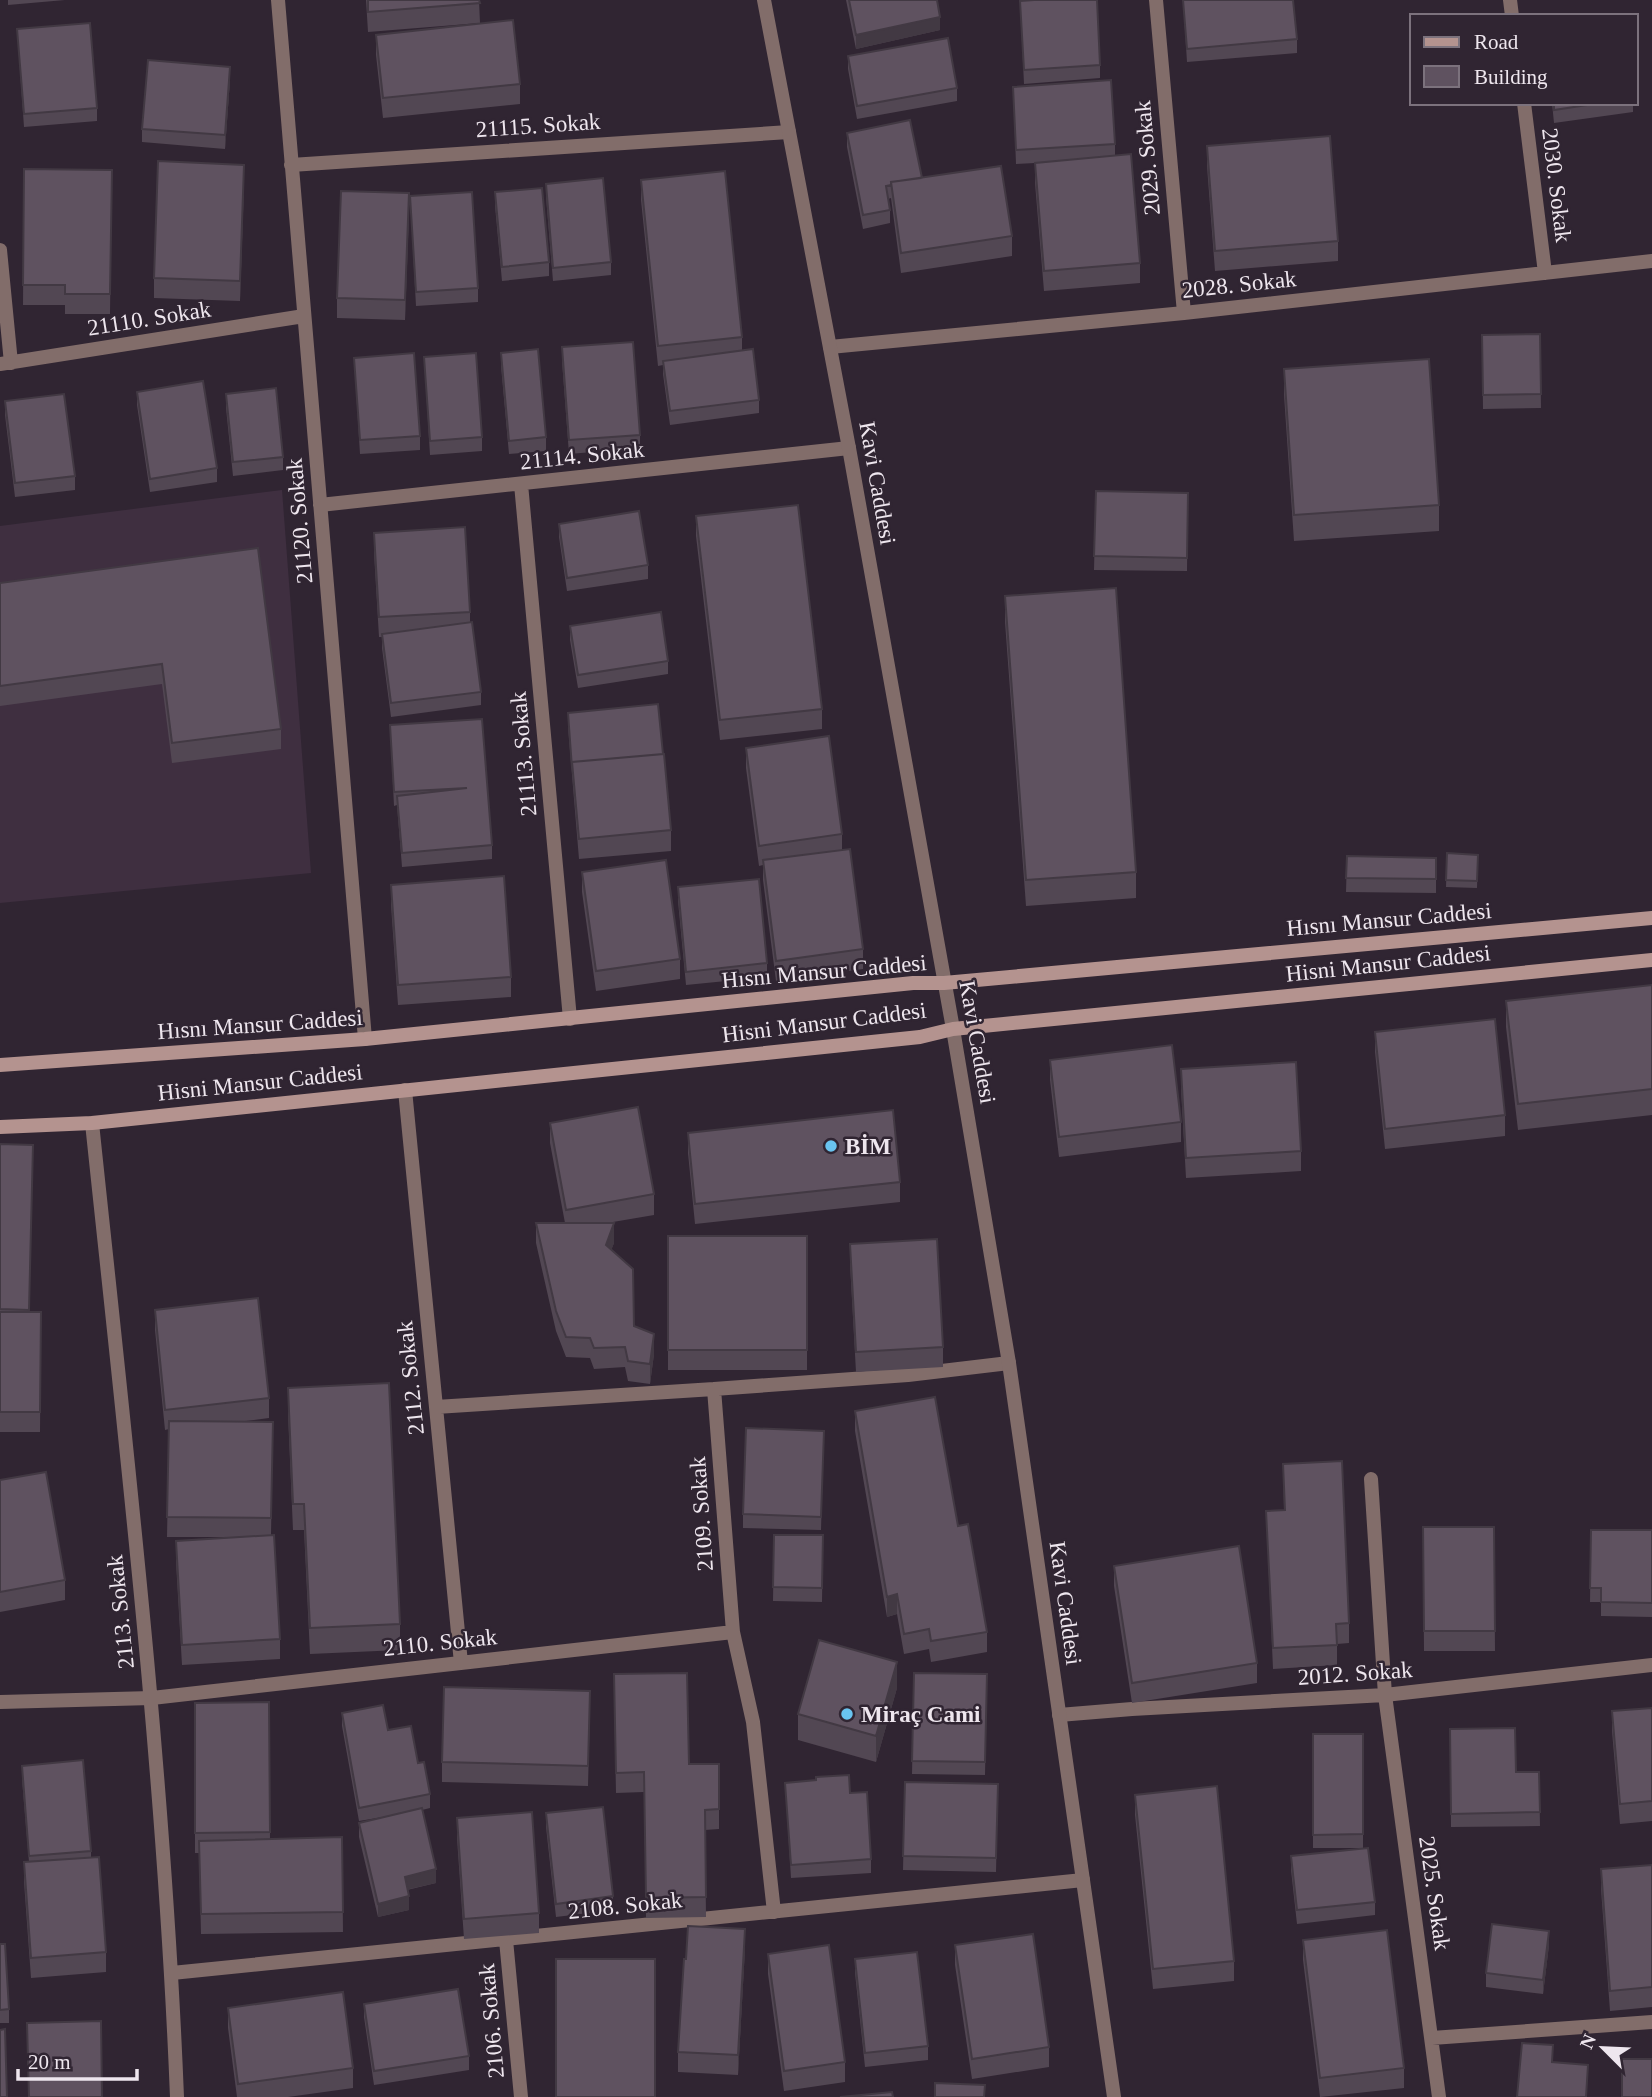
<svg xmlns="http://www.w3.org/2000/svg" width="1652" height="2097" font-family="'Times New Roman',serif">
<rect width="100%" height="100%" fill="#302532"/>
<path fill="#3f2f40" d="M282 490 311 873 0 903V526Z"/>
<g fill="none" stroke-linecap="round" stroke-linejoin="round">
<path stroke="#826d6a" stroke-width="14" d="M278 0 365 1039
M1156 0 1184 313
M1510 0 1512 16
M1524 103 1545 273
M291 165 789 132
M0 250 11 363
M830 347 1184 313 1652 261
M0 364 304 316
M521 484 570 1019
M320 505 849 448
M405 1090 461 1663
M92 1123C126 1447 164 1771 177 2097
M714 1389 908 1375 1009 1363
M436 1407 714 1389 733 1632 753 1722 774 1912
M1371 1479 1385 1695 1439 2097
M0 1702 152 1698 733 1632
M1059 1715 1132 1709 1385 1695 1652 1665
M506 1940 521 2097
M172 1973 1083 1880
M1432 2038 1652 2022"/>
<path stroke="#826d6a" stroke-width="14" d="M764 0 849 448 953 1029 1009 1363 1114 2097"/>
<path stroke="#b4938f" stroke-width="14" d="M0 1065 365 1039 913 983H944L1652 918
M0 1127 92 1123 920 1037 953 1029 1652 960"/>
</g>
<path fill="#524753" d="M8 0H65L8 5Z
M366 0H479L480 23 368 32Z
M846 0H937L940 30 856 49Z
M1183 0 1297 39V53L1187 62Z
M1020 1 1100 65V78L1024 84Z
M17 29 97 108V121L24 127Z
M376 35 520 84V104L383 118 376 55Z
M848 56 957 88V101L857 119 848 69Z
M230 80 225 149 142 142V129Z
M1013 87 1115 144V156L1140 263V283L1044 291 1035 183V163L1016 164Z
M1552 103H1633V112L1554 123Z
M847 133 922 178 1012 236V256L901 273 891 198 888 199 890 210V223L863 229 847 147Z
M1207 146 1338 241V261L1215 271 1207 166Z
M24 169 112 170 110 314H65V305H23Z
M641 180 742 337V351L759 400V413L670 425 663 374V365L658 366 641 200Z
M546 184 611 262V275L553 281 546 197Z
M244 185 240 301 154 298V278Z
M495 192 549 262V276L502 281 495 206Z
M410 196 478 288V302L416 306Z
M409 213 405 320 337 318V298Z
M1540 334 1541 408 1483 409 1482 335Z
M562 347 640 435V448L569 454 562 361Z
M501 353 546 437V451L509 454 501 366Z
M424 357 482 437V451L430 455Z
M354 358 420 436V450L360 454Z
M1284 369 1439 505V531L1294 541 1284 395Z
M137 392 217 468V482L150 492 137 405Z
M226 394 283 457V470L233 476 226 408Z
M5 401 75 476V490L15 497 5 415Z
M1096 491 1188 493 1187 571 1094 570Z
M696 516 822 709V729L720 740 696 536Z
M559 524 648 565V579L567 591 559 537Z
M374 533 470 612V623L481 692V705L391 717 382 648V637H379L374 553Z
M258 548 281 729V749L172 763 162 684 0 706V583Z
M1005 596 1136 872V898L1026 906 1005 622Z
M570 626 668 661V674L578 688 570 640Z
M568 713 671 830V851L579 859 568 727Z
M482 719 492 845V859L402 867 397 805 394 806 390 725Z
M746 748 842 834V850L863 949V969L776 981 763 880V865L759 866 746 768Z
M1447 853 1478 855 1477 888 1446 887Z
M1347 856 1436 858V893L1346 892Z
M582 872 680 959V979L596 991 582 892Z
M391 885 511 977V997L398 1005 391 905Z
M678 887 767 963V977L686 985 678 901Z
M1652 985V1115L1518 1130 1506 1027V1001Z
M1375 1032 1505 1115V1136L1385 1149 1375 1052Z
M1050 1060 1181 1122V1142L1059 1157 1050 1080Z
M1181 1069 1301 1151V1171L1186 1178 1181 1089Z
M550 1123 654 1194V1215L607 1223 614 1243 611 1250 634 1326 654 1354 650 1384 628 1381 625 1367 594 1369 590 1358 566 1357 556 1331 536 1243V1223H565L550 1143Z
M688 1133 900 1182V1202L695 1224 688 1153Z
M0 1144 29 1312H41L40 1432H0Z
M668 1236H807V1370H668Z
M850 1244 943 1347V1367L856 1372 850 1264Z
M155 1310 269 1398V1418L237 1422H273L271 1535 280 1639V1659L182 1665 176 1562V1541L236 1537H167L169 1429 165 1430 155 1330Z
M288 1388 400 1624V1650L310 1654 304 1530H293L288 1414Z
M855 1411 958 1526 987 1632V1652L931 1662 929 1649 904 1654 897 1614 887 1617 855 1431Z
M824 1431 821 1530 743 1528V1514Z
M1283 1464 1349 1623V1643L1337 1644V1665L1273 1669 1266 1511H1284Z
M0 1480 65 1580V1600L0 1612Z
M1423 1527H1494L1495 1651H1424Z
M1591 1530H1652V1617L1601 1616V1602H1590Z
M774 1535H823L822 1602 773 1601Z
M1114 1566 1257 1663V1683L1132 1703 1114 1586Z
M914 1673 987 1674 985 1775 912 1774Z
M897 1688 876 1762 798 1740V1714Z
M614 1694 689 1764H719V1829L705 1830 706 1917 646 1918 644 1792 616 1793Z
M269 1702 270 1839 342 1837 343 1932 201 1934 199 1853H195V1703Z
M1652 1708V1821L1620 1824 1612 1731V1711Z
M590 1711 588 1786 442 1782V1762Z
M342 1713 388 1730 418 1763 430 1794V1808L422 1810 436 1883 407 1890 409 1910 378 1917 359 1837V1823L395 1815 359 1821 342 1726Z
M1450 1729 1516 1772H1539L1540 1826 1451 1827Z
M1313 1734H1363V1848H1313Z
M22 1766 91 1851V1857L106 1952V1972L31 1978 24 1882V1862H29L22 1779Z
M905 1782 998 1784 996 1872 903 1870Z
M785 1783 850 1793 871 1859V1873L791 1878Z
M1135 1795 1234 1961V1981L1153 1989 1135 1815Z
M546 1813 613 1896V1910L556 1917 546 1827Z
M457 1818 539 1913V1933L464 1939 457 1838Z
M1291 1856 1375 1902V1915L1297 1924 1291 1870Z
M1652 1865V2007L1610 2011 1601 1889V1869Z
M1303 1940 1404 2068V2088L1320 2097 1303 1960Z
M0 1944 9 2009V2023H0Z
M955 1945 1049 2047V2067L972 2079 955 1965Z
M1549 1945 1543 1994 1486 1987V1973Z
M745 1949 738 2075 678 2072V2052Z
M768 1954 845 2062V2082L784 2091 768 1974Z
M855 1959 928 2046V2060L865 2067 855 1973Z
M364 2004 469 2056V2070L374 2085 364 2017Z
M228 2008 353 2068V2088L288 2097H237L228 2028Z"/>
<path fill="#423943" d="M940 17V30L856 49V35Z
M230 67V80L225 149V135Z
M244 165V185L240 301V281Z
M409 193V213L405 320V300Z
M614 1223V1243L606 1265V1245Z
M654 1334V1354L650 1384V1364Z
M897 1594V1614L887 1617V1597Z
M897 1662V1688L876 1762V1736Z
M436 1869V1883L405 1890V1877Z
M409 1896V1910L378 1917V1904Z
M745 1929V1949L738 2075V2055Z
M1549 1931V1945L1543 1994V1980Z"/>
<path fill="#5f5260" stroke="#423943" stroke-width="2" d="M368 0H479L480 3 368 12Z
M849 0H937L940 17 856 35Z
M1034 0H1097L1100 65 1024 70 1020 1Z
M1183 0H1293L1297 39 1187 49Z
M513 20 520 84 383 98 376 35Z
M90 23 97 108 24 114 17 29Z
M948 38 957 88 857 106 848 56Z
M148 60 230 67 225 135 142 129Z
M1111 80 1115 144 1016 150 1013 87Z
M1554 103H1600L1554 110Z
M910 120 922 178 891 182V185L886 186 890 210 863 215 847 133Z
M1330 136 1338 241 1215 251 1207 146Z
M1131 154 1140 263 1044 271 1035 163Z
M158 161 244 165 240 281 154 278Z
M1001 166 1012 236 901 253 891 182Z
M24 169 112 170 110 294H65V285H23Z
M725 171 742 337 658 346 641 180Z
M603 178 611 262 553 268 546 184Z
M542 188 549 262 502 267 495 192Z
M341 191 409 193 405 300 337 298Z
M472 192 478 288 416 292 410 196Z
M1540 334 1541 394 1483 395 1482 335Z
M633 342 640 435 569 440 562 347Z
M538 349 546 437 509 441 501 353Z
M753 349 759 400 670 411 663 361Z
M414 353 420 436 360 440 354 358Z
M476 353 482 437 430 441 424 357Z
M1429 359 1439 505 1294 515 1284 369Z
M203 381 217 468 150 479 137 392Z
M276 388 283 457 233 462 226 394Z
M64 394 75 476 15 483 5 401Z
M1096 491 1188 493 1187 558 1094 556Z
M798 505 822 709 720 720 696 516Z
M639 511 648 565 567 578 559 524Z
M465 527 470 612 379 617 374 533Z
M258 548 281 729 172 743 162 664 0 686V583Z
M1116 588 1136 872 1026 880 1005 596Z
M661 612 668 661 578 675 570 626Z
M472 622 481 692 391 703 382 634Z
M658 704 663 754 572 762V768L568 713Z
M482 719 492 845 402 853 397 796 467 788 394 792 390 725Z
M829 736 842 834 759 846 746 748Z
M664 754 671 830 579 839 572 762Z
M850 849 863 949 776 961 763 860Z
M1447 853 1478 855 1477 881 1446 880Z
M1347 856 1436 858V879L1346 878Z
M666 860 680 959 596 971 582 872Z
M504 876 511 977 398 985 391 885Z
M759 879 767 963 686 972 678 887Z
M1652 985V1089L1518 1104 1506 1001Z
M1495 1019 1505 1115 1385 1129 1375 1032Z
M1172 1045 1181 1122 1059 1137 1050 1060Z
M1296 1062 1301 1151 1186 1158 1181 1069Z
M638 1107 654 1194 566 1210 550 1123Z
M893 1110 900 1182 695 1204 688 1133Z
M0 1144 33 1145 29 1310 0 1309Z
M536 1223H614L606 1245 633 1269 634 1326 654 1334 650 1364 628 1361 625 1347 594 1348 590 1338 566 1337 556 1311Z
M668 1236H807V1350H668Z
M937 1239 943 1347 856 1352 850 1244Z
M258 1298 269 1398 165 1410 155 1310Z
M0 1312H41L40 1412H0Z
M389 1383 400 1624 310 1628 304 1504H293L288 1388Z
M935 1397 958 1526 968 1524 987 1632 931 1641 929 1629 904 1634 897 1594 887 1597 855 1411Z
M169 1421 273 1422 271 1518 167 1517Z
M746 1428 824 1431 821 1517 743 1514Z
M1342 1461 1349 1623 1336 1624 1337 1645 1273 1648 1266 1511 1285 1510 1283 1464Z
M46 1472 65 1580 0 1592V1480Z
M1423 1527H1494L1495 1631H1424Z
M1591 1530H1652V1603L1601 1602V1588H1590Z
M274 1535 280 1639 182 1645 176 1541Z
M774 1535H823L822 1588 773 1587Z
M1239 1546 1257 1663 1132 1683 1114 1566Z
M819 1640 897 1662 876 1736 798 1714Z
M687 1673 689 1764H719V1809L705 1810 706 1897 646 1898 644 1772 616 1773 614 1674Z
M914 1673 987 1674 985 1762 912 1761Z
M444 1687 590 1691 588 1766 442 1762Z
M269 1702 270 1832 195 1833V1703Z
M383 1705 388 1730 411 1726 418 1763 424 1762 430 1794 359 1808 342 1713Z
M1652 1708V1801L1620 1804 1612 1711Z
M1515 1728 1516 1772H1539L1540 1812 1451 1814 1450 1729Z
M1313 1734H1363V1834L1313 1835Z
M83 1760 91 1851 29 1856 22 1766Z
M849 1775 850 1793 867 1792 871 1859 791 1865 785 1783 816 1780V1777Z
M905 1782 998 1784 996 1858 903 1856Z
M1217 1786 1234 1961 1153 1969 1135 1795Z
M603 1807 613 1896 556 1904 546 1813Z
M422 1808 436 1869 405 1877 409 1896 378 1904 359 1823Z
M532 1812 539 1913 464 1919 457 1818Z
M342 1837 343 1912 201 1914 199 1841Z
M1368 1848 1375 1902 1297 1910 1291 1856Z
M99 1857 106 1952 31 1958 24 1862Z
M1652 1865V1987L1610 1991 1601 1869Z
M1492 1924 1549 1931 1543 1980 1486 1973Z
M688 1926 745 1929 738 2055 678 2052 684 1959H686Z
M1387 1930 1404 2068 1320 2078 1303 1940Z
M1033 1934 1049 2047 972 2059 955 1945Z
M0 1944H5L9 2009 0 2010Z
M829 1945 845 2062 784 2071 768 1954Z
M917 1952 928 2046 865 2053 855 1959Z
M556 1959H655V2097H556Z
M458 1989 469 2056 374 2071 364 2004Z
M343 1992 353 2068 238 2084 228 2008Z
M101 2021 102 2097H29L27 2023Z
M5 2029 7 2097H0V2030Z
M1522 2043 1553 2045 1552 2062 1588 2065 1586 2097H1517Z
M1622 2059H1652V2097H1622Z
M935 2083 985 2085 984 2097H935Z
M892 2092 893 2097H840Z"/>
<g fill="#69c4f0" stroke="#302532" stroke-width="2.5">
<circle cx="831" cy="1146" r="7"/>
<circle cx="847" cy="1714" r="7"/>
</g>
<g text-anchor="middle" stroke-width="5" stroke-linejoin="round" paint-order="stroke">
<g font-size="23" fill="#eee6ee" stroke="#302532">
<text transform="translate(538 125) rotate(-4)" y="8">21115. Sokak</text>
<text transform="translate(1147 158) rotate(-95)" y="8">2029. Sokak</text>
<text transform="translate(1557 185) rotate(83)" y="8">2030. Sokak</text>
<text transform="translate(1239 284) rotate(-6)" y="8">2028. Sokak</text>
<text transform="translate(149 318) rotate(-9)" y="8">21110. Sokak</text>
<text transform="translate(582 455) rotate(-6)" y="8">21114. Sokak</text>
<text transform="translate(878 483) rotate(80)" y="8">Kavi Caddesi</text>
<text transform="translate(299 521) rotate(-95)" y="8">21120. Sokak</text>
<text transform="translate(523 754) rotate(-95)" y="8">21113. Sokak</text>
<text transform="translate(1389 919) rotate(-5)" y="8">Hısnı Mansur Caddesi</text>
<text transform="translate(1388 963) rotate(-6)" y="8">Hisni Mansur Caddesi</text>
<text transform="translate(824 971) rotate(-5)" y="8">Hısnı Mansur Caddesi</text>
<text transform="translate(824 1022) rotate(-7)" y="8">Hisni Mansur Caddesi</text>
<text transform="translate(260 1024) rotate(-4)" y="8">Hısnı Mansur Caddesi</text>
<text transform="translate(978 1042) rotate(80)" y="8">Kavi Caddesi</text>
<text transform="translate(260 1082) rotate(-6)" y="8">Hisni Mansur Caddesi</text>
<text transform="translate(410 1378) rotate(-96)" y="8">2112. Sokak</text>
<text transform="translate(701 1514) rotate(-94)" y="8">2109. Sokak</text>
<text transform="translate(1066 1603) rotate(82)" y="8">Kavi Caddesi</text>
<text transform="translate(120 1612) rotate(-96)" y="8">2113. Sokak</text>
<text transform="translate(440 1642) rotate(-6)" y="8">2110. Sokak</text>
<text transform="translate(1355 1673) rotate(-4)" y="8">2012. Sokak</text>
<text transform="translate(1435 1893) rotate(82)" y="8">2025. Sokak</text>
<text transform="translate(625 1905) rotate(-6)" y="8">2108. Sokak</text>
<text transform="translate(491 2021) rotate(-95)" y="8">2106. Sokak</text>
</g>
<g font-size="23" font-weight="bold" fill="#eee6ee" stroke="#302532" text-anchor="start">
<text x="845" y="1154">BİM</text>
<text x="861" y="1722">Miraç Cami</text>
</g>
</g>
<rect x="1410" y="14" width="228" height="91" fill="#302532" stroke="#7c727d" stroke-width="2"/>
<rect x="1424" y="37" width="35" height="10" fill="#b4938f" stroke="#7c727d" stroke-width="2"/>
<text x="1474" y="49" font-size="21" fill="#eee6ee">Road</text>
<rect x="1424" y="66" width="35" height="21" fill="#5f5260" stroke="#7c727d" stroke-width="2"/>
<text x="1474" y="84" font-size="21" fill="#eee6ee">Building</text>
<g transform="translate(1603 2048) rotate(294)" stroke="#302532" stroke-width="5" paint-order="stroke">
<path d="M0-5L12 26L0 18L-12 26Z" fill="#eee6ee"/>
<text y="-10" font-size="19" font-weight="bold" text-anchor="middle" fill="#eee6ee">N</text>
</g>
<path d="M18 2069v10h119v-10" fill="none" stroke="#eee6ee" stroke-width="3.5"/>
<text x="28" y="2069" font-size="21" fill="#eee6ee" stroke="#302532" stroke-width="5" paint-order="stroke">20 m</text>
</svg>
